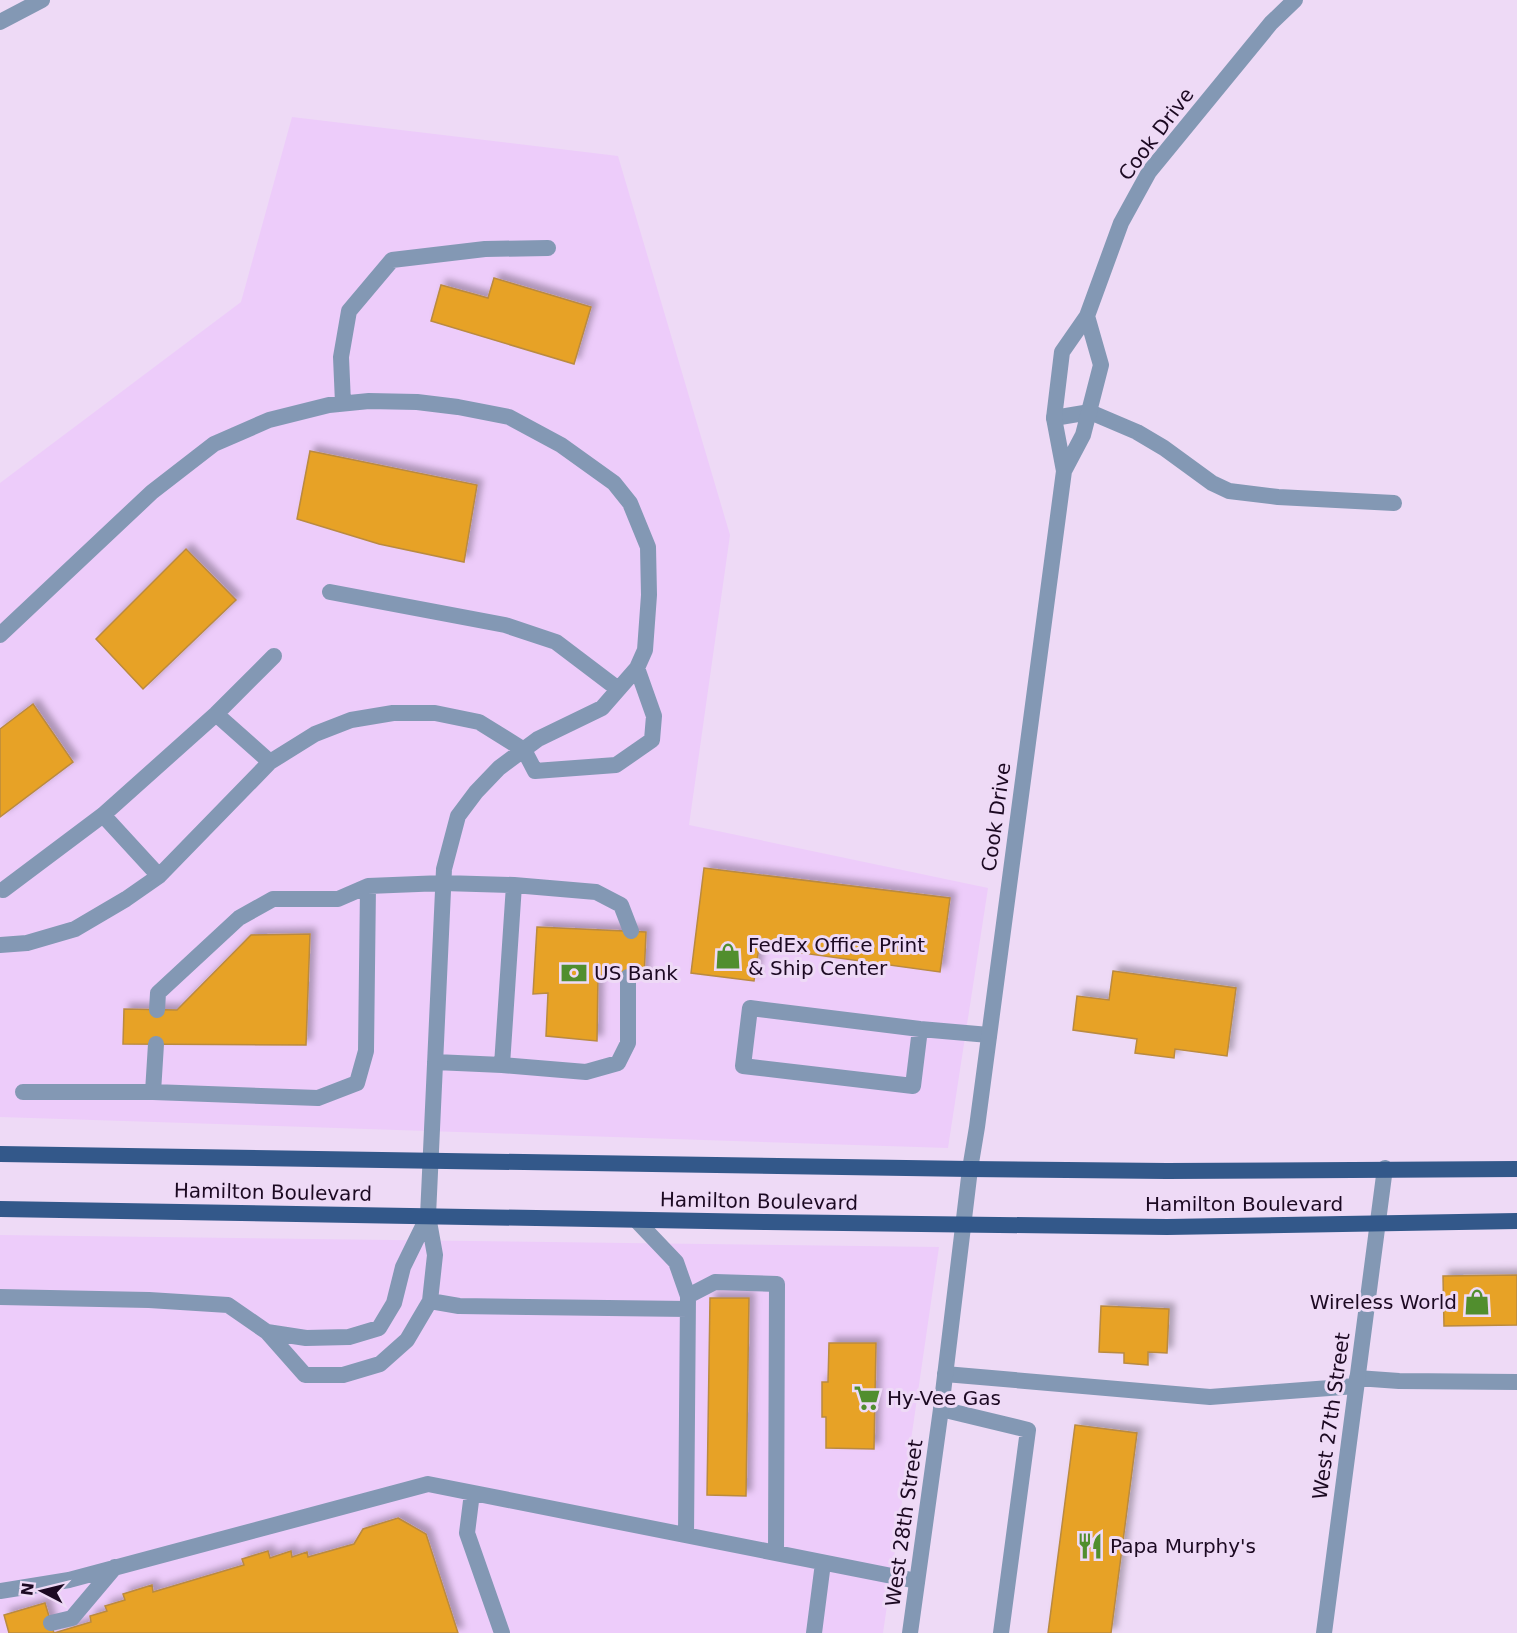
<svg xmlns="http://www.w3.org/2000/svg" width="1517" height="1633" font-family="'DejaVu Sans',sans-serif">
<defs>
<filter id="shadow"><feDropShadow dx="5.5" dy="-5.5" stdDeviation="3" flood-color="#0004"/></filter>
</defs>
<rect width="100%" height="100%" fill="#eedaf6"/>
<path fill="#edccfa" d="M292 117 618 156 730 535 689 825 988 888 948 1148 0 1117V483L241 302Z
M0 1235 939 1247 883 1633H0Z"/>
<path fill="#e7a225" stroke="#ba8a40" stroke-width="1.5" filter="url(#shadow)" d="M494 278 591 307 574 364 431 321 441 285 488 298Z
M310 451 477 485 464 562 379 544 297 519Z
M186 549 236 600 143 689 96 639Z
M33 704 73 762 0 817V729Z
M704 868 950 898 940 972 759 947 754 981 691 973Z
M537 927 646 932 644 978 598 975 597 1041 546 1036 548 993 533 994Z
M310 934 306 1045 123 1044 124 1009 177 1010 251 935Z
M1113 971 1236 988 1227 1056 1175 1049 1174 1058 1135 1053 1137 1039 1073 1030 1077 996 1109 1000Z
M1517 1275V1325L1444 1326 1443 1276Z
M710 1298H749L746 1496 707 1495Z
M1101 1306 1169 1309 1167 1353 1148 1352V1365L1124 1363V1353L1099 1352Z
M829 1343H876L874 1449 826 1448V1417H822V1382H828Z
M1075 1425 1137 1433 1111 1633H1048Z
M398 1518 426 1534 458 1633H54L91 1622 90 1616 107 1611 105 1606 125 1600 123 1594 152 1585 153 1592 244 1565 242 1559 268 1551 270 1558 291 1551 292 1557 307 1552 308 1557 354 1544 363 1529Z
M45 1603 54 1633H9L4 1615Z"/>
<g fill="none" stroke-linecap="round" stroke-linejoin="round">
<path stroke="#8398b4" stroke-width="16" d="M343 403 341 357 349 311 392 260 485 249 548 248
M1054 418 1090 412 1137 432 1164 448 1212 483 1229 491 1278 497 1394 503
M330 592 505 625 556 642 618 689
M0 635 152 492 214 444 269 420 329 405 369 401 417 402 458 407 509 417 561 445 614 483 630 503 648 547 649 595 645 650 637 668 602 708 538 739 499 768 476 792 458 816 444 869 428 1216 435 1255 430 1301 407 1340 380 1364 343 1375H305L267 1332 228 1305 149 1300 0 1297
M216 714 270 762
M103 815 159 876
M514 885 596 892 621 905 631 931
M3 890 103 815 216 714 274 656
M0 945 27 943 75 929 126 899 159 876 270 762 315 734 351 720 393 713H435L479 722 524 750 535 771 616 765 652 740 654 716 637 668
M157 1010 158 993 239 918 273 899H338L368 886
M920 1029 913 1086 743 1066 750 1008 920 1029 989 1035
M502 1065 586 1072 618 1063 628 1043V977
M23 1092H153L318 1098 357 1083 366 1051 368 886 443 883 514 885 502 1065 435 1062
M153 1092 156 1044
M636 1220 676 1262 688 1296
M430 1301 459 1306 688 1309
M267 1332 306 1338 349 1337 379 1328 394 1303 403 1267 428 1216
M945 1374 1210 1397 1356 1386
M1357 1378 1399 1381 1517 1382
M941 1409 1028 1430 1001 1633
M472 1493 467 1533 502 1633
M686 1535 688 1296 715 1282 777 1284 776 1553
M0 1591 69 1580 428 1484 917 1581
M51 1623 72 1618 115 1567
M814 1633 823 1563"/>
<path stroke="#8398b4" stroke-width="16" d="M0 22 42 0
M1064 471 1083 435 1101 365 1087 316
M910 1633 941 1409 970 1169 977 1127 1064 471 1054 418 1062 352 1087 316 1121 223 1149 172 1271 23 1295 0
M1324 1633 1385 1168"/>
<path stroke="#33588a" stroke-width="16" d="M0 1154 970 1169 1167 1171 1517 1169
M0 1209 766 1222 1167 1227 1517 1221"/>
</g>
<defs>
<g id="shop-bare" transform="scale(2.07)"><path d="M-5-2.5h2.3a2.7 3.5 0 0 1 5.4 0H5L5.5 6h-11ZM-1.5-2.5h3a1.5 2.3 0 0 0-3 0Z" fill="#518e2e" stroke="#eedaf6" stroke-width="2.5" paint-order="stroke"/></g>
<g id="bank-bare" transform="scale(2.07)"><path d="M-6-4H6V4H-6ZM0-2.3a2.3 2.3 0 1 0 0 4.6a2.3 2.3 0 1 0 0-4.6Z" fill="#518e2e" stroke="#eedaf6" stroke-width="2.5" paint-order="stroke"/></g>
<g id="supermarket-bare" transform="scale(2.07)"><path d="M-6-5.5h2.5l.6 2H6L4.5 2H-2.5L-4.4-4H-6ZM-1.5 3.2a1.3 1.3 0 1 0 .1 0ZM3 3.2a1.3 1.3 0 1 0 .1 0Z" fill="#518e2e" stroke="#eedaf6" stroke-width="2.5" paint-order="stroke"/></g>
<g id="restaurant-bare" transform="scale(2.07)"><path d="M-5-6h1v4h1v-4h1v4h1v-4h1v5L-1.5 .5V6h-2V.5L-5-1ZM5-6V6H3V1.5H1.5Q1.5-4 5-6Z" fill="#518e2e" stroke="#eedaf6" stroke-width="2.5" paint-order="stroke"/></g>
</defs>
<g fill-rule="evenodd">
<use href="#shop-bare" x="728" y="956"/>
<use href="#bank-bare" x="574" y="973"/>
<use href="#shop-bare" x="1477" y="1302"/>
<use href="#supermarket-bare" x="867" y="1398"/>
<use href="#restaurant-bare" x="1090" y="1546"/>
</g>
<g text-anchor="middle" stroke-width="6" stroke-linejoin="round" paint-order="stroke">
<g font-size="20" fill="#1c0922" stroke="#eedaf6">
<text transform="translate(1156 134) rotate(-53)" y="7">Cook Drive</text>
<text transform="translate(996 817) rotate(-82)" y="7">Cook Drive</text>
<text transform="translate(273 1192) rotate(1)" y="7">Hamilton Boulevard</text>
<text transform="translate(759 1201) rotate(1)" y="7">Hamilton Boulevard</text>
<text x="1244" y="1211">Hamilton Boulevard</text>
<text transform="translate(1331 1416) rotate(-82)" y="7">West 27th Street</text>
<text transform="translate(904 1523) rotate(-82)" y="7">West 28th Street</text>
</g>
<g font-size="20" fill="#1c0922" stroke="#eedaf6" text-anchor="start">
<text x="748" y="952">FedEx Office Print<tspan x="748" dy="23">&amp; Ship Center</tspan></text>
<text x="594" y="980">US Bank</text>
<text x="1457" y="1309" text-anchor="end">Wireless World</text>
<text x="887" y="1405">Hy-Vee Gas</text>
<text x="1110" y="1553">Papa Murphy's</text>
</g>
</g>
<g transform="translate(42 1591) rotate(277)" stroke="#eedaf6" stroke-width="4.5" paint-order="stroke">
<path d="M0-4.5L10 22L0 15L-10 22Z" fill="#1c0922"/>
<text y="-9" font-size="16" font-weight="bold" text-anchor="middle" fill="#1c0922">N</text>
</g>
</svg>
